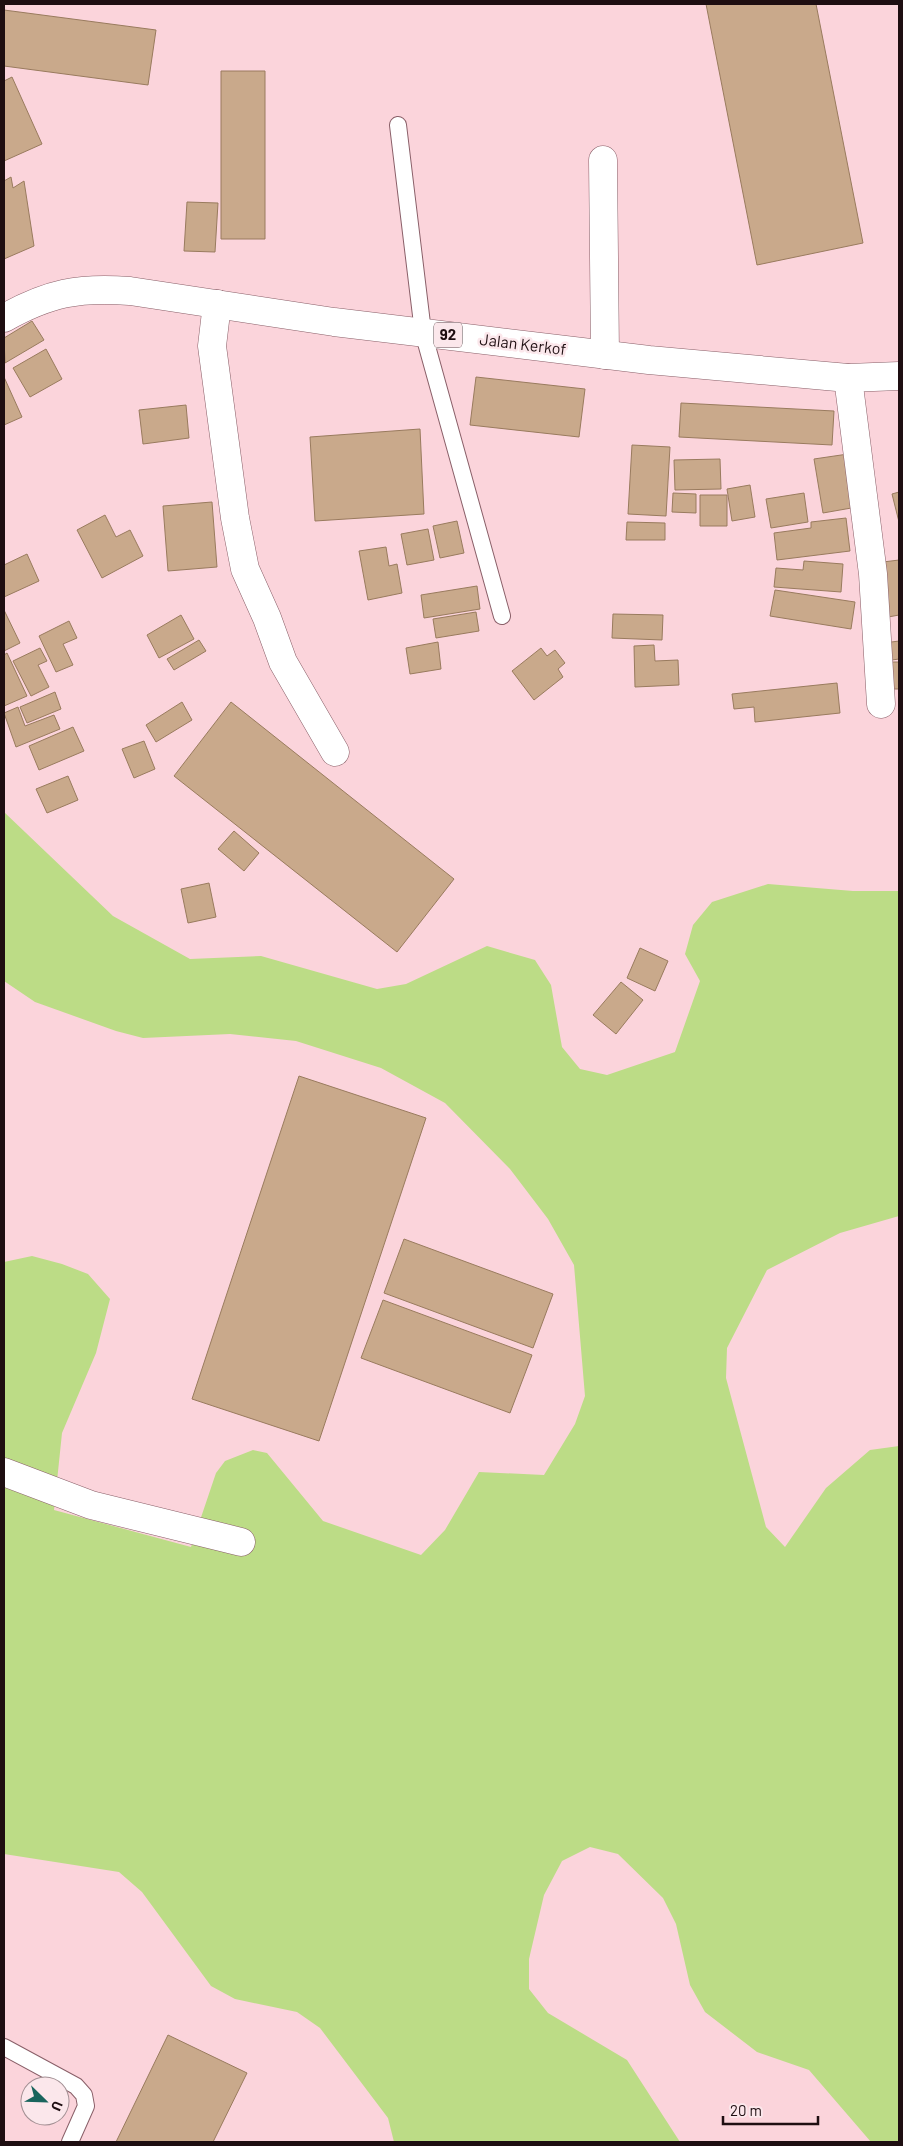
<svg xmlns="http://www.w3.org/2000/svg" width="903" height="2146" font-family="Barlow,sans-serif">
<rect width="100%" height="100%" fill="#fbd4db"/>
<path fill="#bcdc86" d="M4 812 113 916 190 959 261 956 377 989 406 984 487 946 535 960 551 985 562 1047 580 1069 607 1075 675 1052 700 981 685 954 693 925 712 902 768 884 853 891H899V1216L840 1233 767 1270 727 1348 726 1378 766 1527 785 1547 826 1488 870 1450 899 1446V2142H871L809 2070 757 2052 705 2012 690 1985 676 1924 663 1898 618 1854 590 1847 562 1861 544 1895 529 1959V1989L548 2013 627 2060 680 2142H394L388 2118 320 2028 297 2012 235 1999 211 1986 142 1892 119 1872 4 1854V1262L32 1256 62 1264 88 1274 110 1299 96 1353 62 1433 54 1510 191 1547 216 1473 225 1461 253 1450 267 1453 323 1521 421 1555 445 1530 479 1472 544 1475 575 1424 585 1396 574 1265 548 1219 510 1169 445 1103 381 1068 296 1041 230 1034 143 1038 116 1031 35 1002 4 981Z"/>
<path fill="#c9a98b" stroke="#997b5e" d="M706 4H816L863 243 757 265Z
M4 10 156 30 148 85 4 66Z
M221 71H265V239H221Z
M12 77 42 144 4 161V81Z
M11 177 13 188 24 181 34 246 4 259V181Z
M187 202 218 203 215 252 184 251Z
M32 321 44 340 5 363 4 338Z
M46 349 62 379 30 397 13 368Z
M4 377 22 417 4 425Z
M476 377 585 389 579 437 470 425Z
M681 403 834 411 832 445 679 437Z
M186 405 189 438 143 444 139 410Z
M420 429 424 514 315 521 310 437Z
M632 445 670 447 666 516 628 514Z
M848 454 857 507 823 513 814 459Z
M720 459 721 489 675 490 674 460Z
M750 485 755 517 732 521 727 489Z
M899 492V522L892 494Z
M673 493 696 494V513L672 512Z
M804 493 808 522 771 528 766 499Z
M700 495H727V526H700Z
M212 502 217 567 168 571 163 506Z
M105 515 116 537 130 530 143 556 102 578 77 530Z
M846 518 850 551 777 560 774 533 811 528V522Z
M457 521 464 553 440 558 433 526Z
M627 522 665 523V540H626Z
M428 529 434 560 407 565 401 534Z
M386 547 389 566 397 564 402 593 368 600 359 551Z
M27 554 39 581 4 597V565Z
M899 560V615L883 618 875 563Z
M804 561 843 564 841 592 774 587 776 568 803 570Z
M477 586 480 609 424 618 421 595Z
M775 590 855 602 851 629 770 616Z
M4 610 20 643 4 651Z
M476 612 479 631 436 638 433 619Z
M613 614 663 615 662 640 612 638Z
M181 615 194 639 159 658 147 635Z
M69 621 77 638 63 644 73 665 56 672 39 636Z
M199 640 206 651 174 670 167 659Z
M899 641V659L885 661 884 643Z
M438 642 441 669 410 674 406 648Z
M654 645 655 661 678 660 679 685 635 687 634 646Z
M40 648 47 661 38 665 49 687 31 696 13 661Z
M541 648 547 656 555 650 565 663 558 669 563 677 534 700 512 671Z
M7 653 27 696 4 706V655Z
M888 662H899V689H889Z
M837 683 840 713 755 722 754 707 734 709 732 694Z
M55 692 61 709 27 723 20 707Z
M182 702 192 720 156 742 146 725Z
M231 702 454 879 397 952 174 776Z
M18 707 25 726 54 715 60 729 16 747 4 713Z
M73 727 84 751 39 770 29 746Z
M144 741 155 769 134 778 122 749Z
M68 776 78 800 47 813 36 789Z
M234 831 259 853 244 871 218 849Z
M209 883 216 917 188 923 181 889Z
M640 948 668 961 655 991 627 978Z
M621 982 643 1000 616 1034 593 1015Z
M299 1076 426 1118 319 1441 192 1399Z
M404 1239 553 1294 533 1348 384 1293Z
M383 1300 532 1355 510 1413 361 1358Z
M168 2035 247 2073 213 2142H116Z"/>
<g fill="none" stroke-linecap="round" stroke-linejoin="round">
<g stroke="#895f68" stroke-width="18">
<path id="service" d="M398 125 423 332 502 616
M4 2047 76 2086 84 2095 86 2106 70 2142"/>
</g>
<g stroke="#895f68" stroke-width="29">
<path id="minor" d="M603 160 605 355
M217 304 212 346 235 518 245 569 267 618 283 662 335 752
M848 378 873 574 881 704
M4 1472 91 1505 241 1542"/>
</g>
<g stroke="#895f68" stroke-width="29">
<path id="primary" d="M4 318C49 293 78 287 130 291L334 322 649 360 848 378 899 376"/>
</g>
<use href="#service" stroke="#fff" stroke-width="16"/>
<use href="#minor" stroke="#fff" stroke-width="28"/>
<use href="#primary" stroke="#fff" stroke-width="28"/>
</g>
<g text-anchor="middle" stroke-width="5" stroke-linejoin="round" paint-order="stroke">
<rect fill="#fbe7eb" stroke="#604f52" stroke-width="1" x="434" y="322.5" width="28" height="25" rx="4"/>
<g font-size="15" font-weight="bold" fill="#1e0e11">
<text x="448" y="340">92</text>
</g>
<g font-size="16" fill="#1e0e11" stroke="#fbe7eb">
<text transform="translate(523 344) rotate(7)" y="6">Jalan Kerkof</text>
</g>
</g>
<rect width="903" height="2146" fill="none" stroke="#1e0e11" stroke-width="10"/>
<g transform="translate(45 2101) rotate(113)"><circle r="24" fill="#fbe7eb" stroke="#a39094"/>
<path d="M0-4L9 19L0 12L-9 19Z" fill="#19655d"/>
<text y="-8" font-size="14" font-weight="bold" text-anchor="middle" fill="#1e0e11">U</text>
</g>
<path d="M723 2116v8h95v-8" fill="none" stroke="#1e0e11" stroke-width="2.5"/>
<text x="730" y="2116" font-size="15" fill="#1e0e11" stroke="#fbe7eb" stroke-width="4" paint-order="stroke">20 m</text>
</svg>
